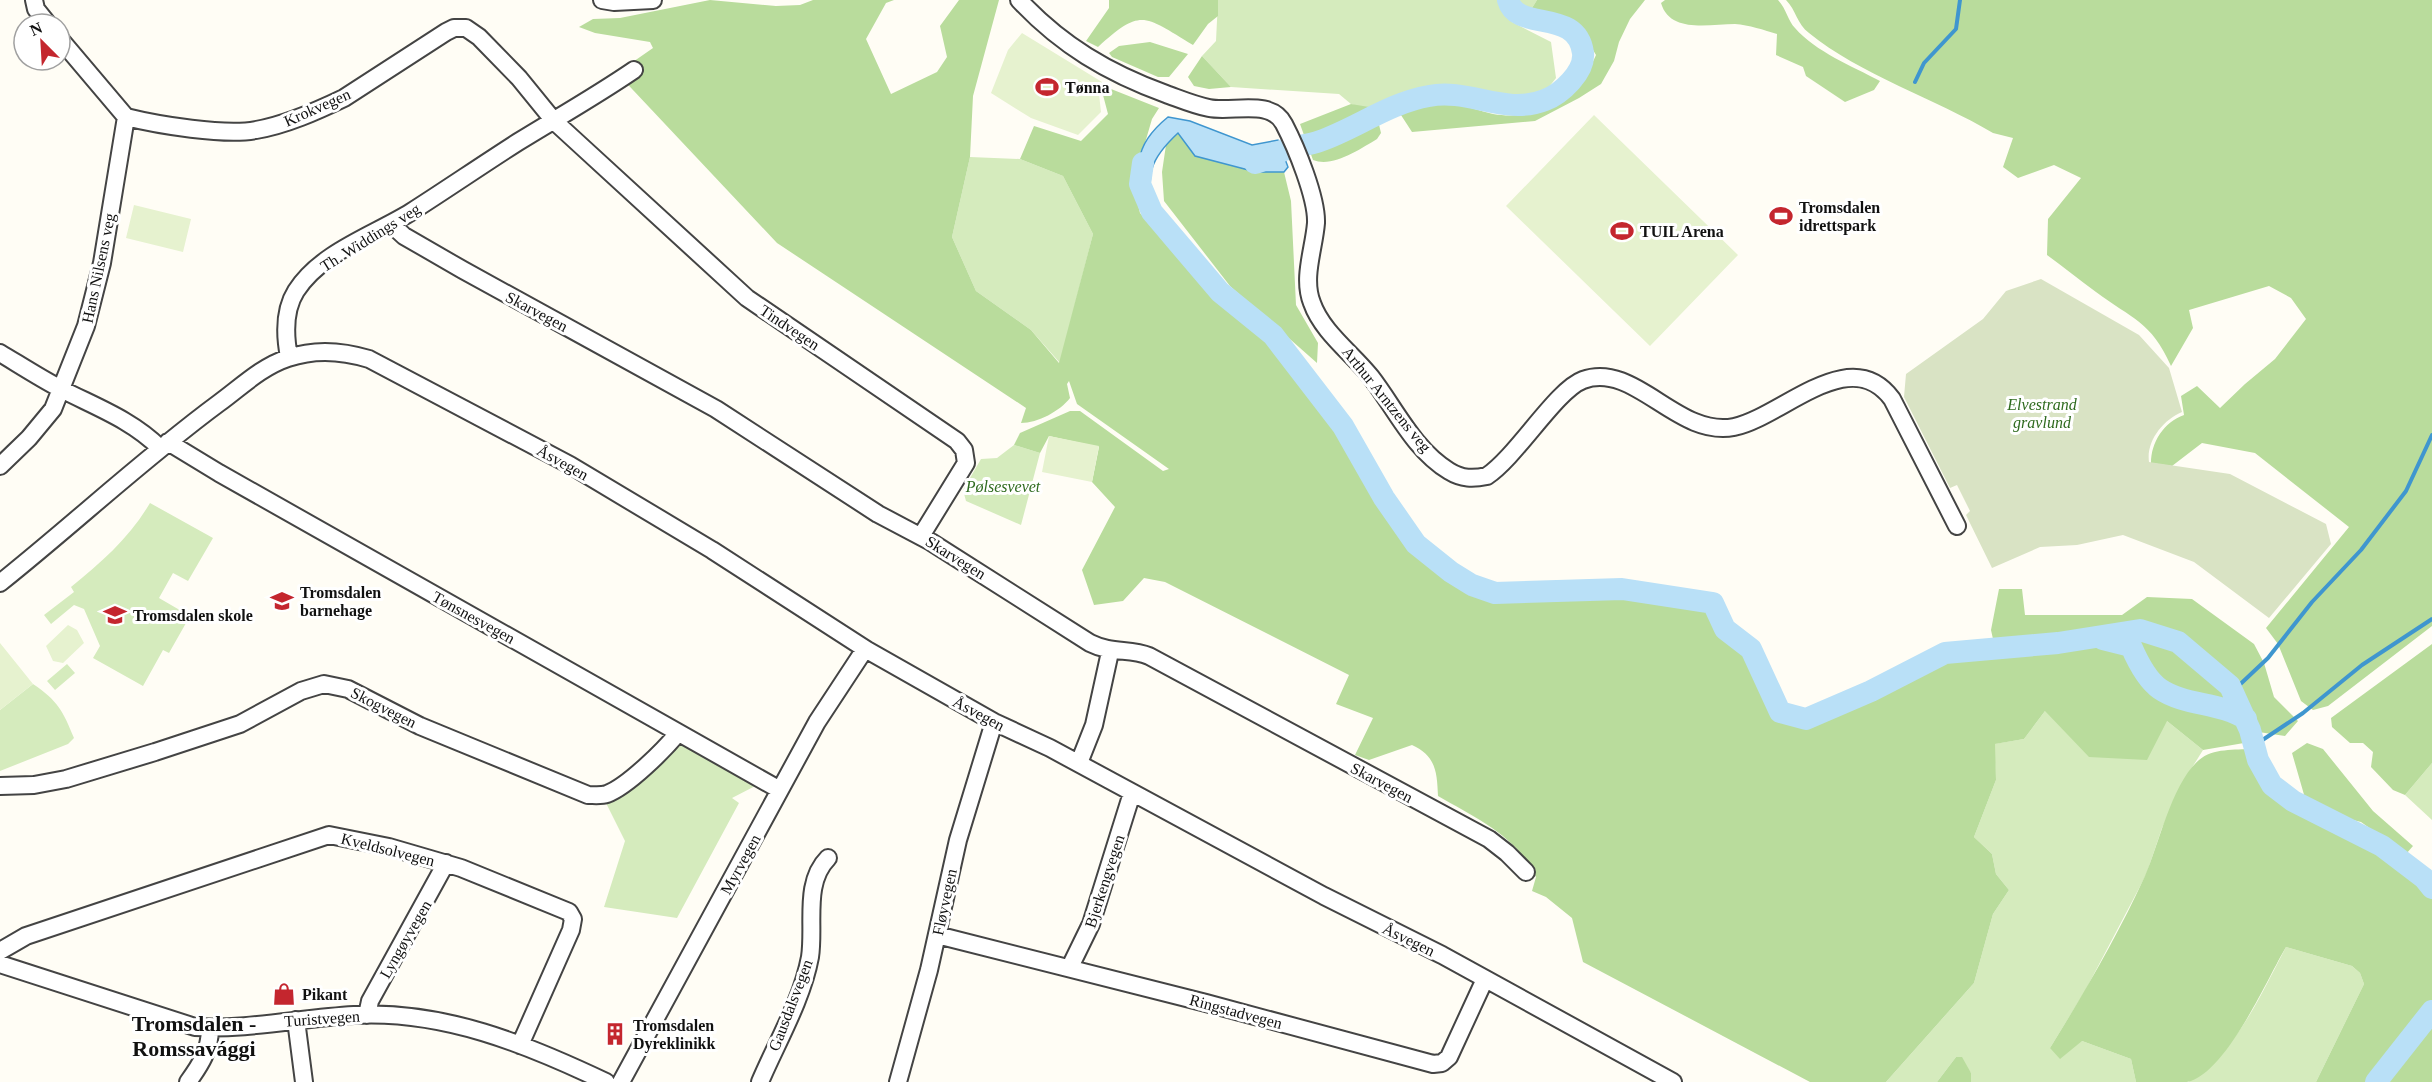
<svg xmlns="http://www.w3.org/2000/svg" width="2432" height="1082" font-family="Georgia,serif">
<rect width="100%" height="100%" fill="#fffdf5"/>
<path fill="#d5ebbd" d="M1218 0H1537L1532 8 1512 22 1551 42 1556 78 1549 87 1520 99 1448 84 1403 92 1375 108H1363L1351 104 1339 94 1231 87 1202 56 1216 41Z
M970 157 1020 159 1063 176 1093 234 1060 363 1031 330 976 291 952 237Z
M1014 445 1040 453 1021 525 966 501 963 490 981 459 997 458Z
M150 503 213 538 188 581 173 573 159 598 190 616 169 653 163 650 143 686 93 658 100 646 84 609 74 605 51 624 44 615 74 592 71 587C102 562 130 537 150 503Z
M67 664 75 673 55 690 47 681Z
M33 684C58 701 63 711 74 738L68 744 0 771V710Z
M2045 711 2167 721 2203 750 2183 782 2162 828 2146 875 2085 991 2050 1048 2082 1041 2131 1059 2136 1082H1971V1073L1956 1057 1937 1082H1886L1974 983 1993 914 2009 890 1996 874 1992 854 1974 837 1996 780 1994 744 2024 739Z
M681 739 761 783 732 798 739 803 677 918 604 907 625 841 604 799Z
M2432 763V820L2405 795Z
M2286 947 2352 966 2360 973 2364 984 2316 1082H2188C2239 1047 2258 1000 2286 947Z"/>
<path fill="#b9dc9c" d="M710 0 776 6 800 5 813 0H894L886 3 866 39 891 94 937 72 947 57 940 26 959 0H999L973 96 970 157 952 237 976 291 1031 330 1059 363 1093 234 1063 176 1020 159 1034 126 1081 141 1108 114 1103 95 1106 87 1159 108 1152 119 1133 184 1140 213 1215 300 1264 339 1306 388 1339 430 1417 544 1473 586 1496 594 1623 589 1714 604 1726 629 1752 649 1781 713 1807 720 1872 692 1946 654 1995 648 1991 630 1999 589H2022L2025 615H2122L2147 597 2192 599 2254 644 2264 663 2274 697 2298 721 2285 736 2252 731 2244 743 2203 750 2167 721 2147 760 2089 757 2045 711 2024 739 1995 744 1996 780 1974 837 1992 854 1996 874 2009 890 1993 914 1974 983 1886 1082H1810L1583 962 1572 918 1546 897 1532 891 1536 877C1517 836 1476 818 1438 796 1437 772 1436 756 1412 745L1369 760 1355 755 1373 718 1336 704 1349 675 1165 582 1144 578 1123 601 1094 605 1082 570 1115 507 1092 482 1099 447 1049 436 1040 453 1014 445 1020 433 1070 411H1080L1163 471 1169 469 1077 404 1069 381 1067 384 1070 398C1060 411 1038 423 1021 423L1026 408 777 243 617 73 653 48 650 42 595 33 579 27 593 19 620 18Z
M1109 0H1218V16L1208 24 1193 45C1144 16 1142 7 1098 47L1086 41 1109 8Z
M1537 0H1645L1630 19 1619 42 1614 61 1601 84 1579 98 1535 121 1412 132 1399 112C1417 107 1434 101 1453 104 1467 106 1480 111 1493 114 1539 122 1578 97 1596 55 1576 19 1571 18 1532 8Z
M1665 0H1778C1787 10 1788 21 1795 28 1816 52 1852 66 1880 81L1874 90 1845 102 1806 76 1803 67 1776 55 1777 34C1764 30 1749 25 1735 24 1710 24 1670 34 1661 3Z
M1786 0H2432V626L2328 706 2313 710 2301 701 2278 644 2266 628 2349 527 2255 453 2202 443 2172 466 2151 463C2151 442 2164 422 2184 415L2181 396 2197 386 2220 408 2245 384 2275 359 2306 319 2291 298 2269 286 2189 310 2193 328 2171 366C2151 321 2132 319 2096 292 2079 280 2064 267 2047 255L2048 219 2081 178 2054 165 2018 178 2003 167 2013 138 1993 133C1936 99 1859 74 1809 33 1797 24 1796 10 1786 0Z
M1150 42 1188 54 1169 77H1158L1112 57 1109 53 1119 46Z
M1202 56 1231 87 1209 89 1194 86 1188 77Z
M1351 104 1375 108 1381 133 1377 139C1360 149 1333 168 1313 160L1300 124Z
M1179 132 1256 172H1284L1291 201 1296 305 1318 343 1317 363 1230 286 1164 201 1162 172 1166 145Z
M2432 644V763L2405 795 2393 790 2371 767 2373 752 2363 743H2350L2332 727 2331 718Z
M2307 743 2323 749 2373 811 2413 846 2406 854 2361 822 2329 814 2305 798 2292 753Z
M2252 749 2273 785 2294 802 2384 847 2426 878 2432 887V1082H2316L2364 984 2360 973 2352 966 2286 947C2267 979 2226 1074 2187 1082 2171 1082 2152 1082 2136 1082L2131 1059 2082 1041 2060 1059 2050 1048C2084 993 2118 935 2145 876 2159 844 2172 783 2199 760 2213 748 2235 750 2252 749Z
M1956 1057H1962L1971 1073V1082H1937Z"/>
<path fill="#d9e3c4" d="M2041 279 2139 335 2169 368 2182 412C2163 420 2146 441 2149 462L2230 474 2326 524 2331 544 2269 618 2194 562 2123 535 2077 545 2040 547 1992 568 1966 515 1970 511 1957 485 1950 488 1904 397 1906 374 1983 319 2006 291Z"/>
<path fill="#e6f2cf" d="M1022 33 1102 82 1099 94 1101 112 1078 135 1031 118 991 93 1008 50Z
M1594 115 1738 255 1650 346 1506 206Z
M134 205 191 219 183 252 126 238Z
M1049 436 1099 446 1092 482 1042 472Z
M68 625 77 630 84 643 63 663 53 661 46 646Z
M0 643 33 684 0 710Z"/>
<path fill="#b9e0f7" stroke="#3f96cf" stroke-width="1.5" d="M1168 117 1190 121 1252 145 1278 140 1288 167 1284 172H1256L1195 156 1178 133C1149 160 1147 173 1152 212 1134 171 1131 147 1168 117Z"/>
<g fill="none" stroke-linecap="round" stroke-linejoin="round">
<path stroke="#3f96cf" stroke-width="4" d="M1915 82 1924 63 1956 29 1960 0
M2233 691 2268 658 2312 602 2361 550 2406 491 2432 435
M2254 743 2261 741 2303 713 2362 665 2432 619"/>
<path stroke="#b9e0f7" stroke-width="22" d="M1143 163 1140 184 1152 212 1220 292 1273 335 1343 426 1384 498 1416 544 1451 572 1472 585 1495 593 1622 589 1713 603 1725 629 1751 649 1780 712 1806 719 1871 691 1945 653 2058 643 2140 630 2178 642 2230 686 2250 730 2258 760 2272 785 2293 801 2382 846 2424 878 2432 888
M1255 163C1266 161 1275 154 1284 150 1296 146 1309 145 1320 141 1357 128 1389 103 1429 96 1469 88 1505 116 1545 100 1561 94 1585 72 1583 53 1577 7 1517 33 1508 0
M2103 639 2131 646C2137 660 2147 680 2160 689 2185 706 2220 702 2246 719
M2376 1082 2432 1011"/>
<g stroke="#444" stroke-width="20">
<path id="minor" d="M34 0 36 9 48 24
M602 0 614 2 653 0
M1019 0C1061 45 1108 73 1166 94 1180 99 1194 105 1209 108 1232 113 1271 98 1284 124 1296 147 1317 198 1316 223 1314 249 1302 278 1312 303 1322 332 1353 354 1371 377 1395 408 1414 450 1449 471 1462 479 1473 479 1487 476 1517 456 1556 390 1583 380 1635 361 1677 438 1734 427 1782 417 1850 342 1892 399L1957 526
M60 39 126 117C158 125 225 136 256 130 286 125 317 111 344 98L446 32 454 28H466L479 37 519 78 554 121 747 298 957 441 964 450 966 463 921 536
M391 224 404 236 463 270 716 409 878 514 931 542 1090 643C1112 654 1130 648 1149 656L1489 839 1507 853 1526 872
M0 353C20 365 40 378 61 389 96 407 132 420 160 448
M289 357C285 336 284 310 296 291 321 252 374 235 411 212 447 189 482 165 518 142 557 118 596 96 634 70
M168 442 219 473 780 790
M0 466 29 438 53 409 86 326 102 263 126 117
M0 583C74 524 143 459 219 403 241 387 261 367 288 358 314 349 343 351 369 359L570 465 712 550 867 650 994 722 1050 748 1324 896 1442 955 1673 1082
M1079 763 1094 725 1110 652
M0 786 34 785 66 779 155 752 240 724 301 691 324 684 348 689 420 726 588 795C594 795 601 796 607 794 628 786 664 750 678 733
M937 935 1206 1003 1433 1064 1442 1063 1449 1057 1485 979
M0 951 26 936 329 835 389 847 461 868 569 912 573 919 571 930 520 1045
M0 964 195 1027C247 1030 301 1018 354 1015 443 1010 526 1044 606 1082
M1070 967 1091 924 1132 793
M367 1015 370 1001 446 863
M296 1020 304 1082
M188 1082C201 1064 210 1050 210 1028
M621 1082 817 722 865 649
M760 1082C777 1042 802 1000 810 957 815 925 803 883 828 858
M898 1082 929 970 958 840 994 722"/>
</g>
<use href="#minor" stroke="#fff" stroke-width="16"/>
</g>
<defs>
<g id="stadium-bare" transform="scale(1.8)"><path d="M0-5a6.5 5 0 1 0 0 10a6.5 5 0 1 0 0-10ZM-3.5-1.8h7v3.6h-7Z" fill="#c4262e" stroke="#fff" stroke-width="2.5" paint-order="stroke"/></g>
<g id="school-bare" transform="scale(1.8)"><path d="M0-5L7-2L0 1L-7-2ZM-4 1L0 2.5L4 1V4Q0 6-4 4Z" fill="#c4262e" stroke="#fff" stroke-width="2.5" paint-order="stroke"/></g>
<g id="shop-bare" transform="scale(1.8)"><path d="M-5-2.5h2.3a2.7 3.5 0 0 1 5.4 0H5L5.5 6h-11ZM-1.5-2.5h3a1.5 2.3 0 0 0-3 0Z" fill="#c4262e" stroke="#fff" stroke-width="2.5" paint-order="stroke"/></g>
<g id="building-bare" transform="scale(1.8)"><path d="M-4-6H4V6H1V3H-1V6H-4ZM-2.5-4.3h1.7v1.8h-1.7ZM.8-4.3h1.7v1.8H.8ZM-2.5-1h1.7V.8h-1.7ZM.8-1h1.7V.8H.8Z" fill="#c4262e" stroke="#fff" stroke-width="2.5" paint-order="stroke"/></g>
</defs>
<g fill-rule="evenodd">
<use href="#stadium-bare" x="1047" y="87"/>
<use href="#stadium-bare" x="1781" y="216"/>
<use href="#stadium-bare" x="1622" y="231"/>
<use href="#school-bare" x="282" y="601"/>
<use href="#school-bare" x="115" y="615"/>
<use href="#shop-bare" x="284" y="994"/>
<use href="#building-bare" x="615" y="1034"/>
</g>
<g text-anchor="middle" stroke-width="6" stroke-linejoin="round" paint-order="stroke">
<g font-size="16" font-weight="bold" fill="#111" stroke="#fff" text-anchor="start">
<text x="1065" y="93">Tønna</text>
<text x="1799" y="213">Tromsdalen<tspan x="1799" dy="18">idrettspark</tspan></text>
<text x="1640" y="237">TUIL Arena</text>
<text x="300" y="598">Tromsdalen<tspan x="300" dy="18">barnehage</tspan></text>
<text x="133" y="621">Tromsdalen skole</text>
<text x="302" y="1000">Pikant</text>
<text x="633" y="1031">Tromsdalen<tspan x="633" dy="18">Dyreklinikk</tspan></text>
</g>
<g font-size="16" fill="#111" stroke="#fff">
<text transform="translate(317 107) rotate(-24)" y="6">Krokvegen</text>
<text transform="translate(370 237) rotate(-32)" y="6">Th. Widdings veg</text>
<text transform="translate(98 268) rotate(-78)" y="6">Hans Nilsens veg</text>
<text transform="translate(537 311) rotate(28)" y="6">Skarvegen</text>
<text transform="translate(790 327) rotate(34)" y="6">Tindvegen</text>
<text transform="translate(1387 399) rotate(51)" y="6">Arthur Arntzens veg</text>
<text transform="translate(563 462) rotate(29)" y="6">Åsvegen</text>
<text transform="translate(956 557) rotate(32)" y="6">Skarvegen</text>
<text transform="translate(474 617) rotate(29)" y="6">Tønsnesvegen</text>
<text transform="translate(384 707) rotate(27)" y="6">Skogvegen</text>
<text transform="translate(979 713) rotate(28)" y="6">Åsvegen</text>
<text transform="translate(1382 782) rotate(28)" y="6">Skarvegen</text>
<text transform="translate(388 849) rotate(14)" y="6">Kveldsolvegen</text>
<text transform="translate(740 864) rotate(-61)" y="6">Myrvegen</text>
<text transform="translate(1104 881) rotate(-72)" y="6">Bjerkengvegen</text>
<text transform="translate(944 902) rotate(-78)" y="6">Fløyvegen</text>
<text transform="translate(405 939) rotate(-60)" y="6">Lyngøyvegen</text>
<text transform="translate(1409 939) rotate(26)" y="6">Åsvegen</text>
<text transform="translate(790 1005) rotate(-69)" y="6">Gausdalsvegen</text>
<text transform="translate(1236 1011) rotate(15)" y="6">Ringstadvegen</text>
<text transform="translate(322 1018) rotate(-4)" y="6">Turistvegen</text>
</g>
<g font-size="16" font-style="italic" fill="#2f6b1f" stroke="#fff">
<text x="2042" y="410">Elvestrand<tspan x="2042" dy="18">gravlund</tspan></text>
<text x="1003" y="492">Pølsesvevet</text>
</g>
<g font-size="22" font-weight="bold" fill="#111" stroke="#fff">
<text x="194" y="1031">Tromsdalen -<tspan x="194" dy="25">Romssavággi</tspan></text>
</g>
</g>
<g transform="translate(42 42) rotate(336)"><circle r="28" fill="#ffffff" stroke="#a0a0a0" stroke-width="1.5"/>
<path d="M0-4.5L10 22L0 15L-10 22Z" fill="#c4262e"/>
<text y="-9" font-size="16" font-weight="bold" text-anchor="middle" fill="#111111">N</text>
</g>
</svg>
